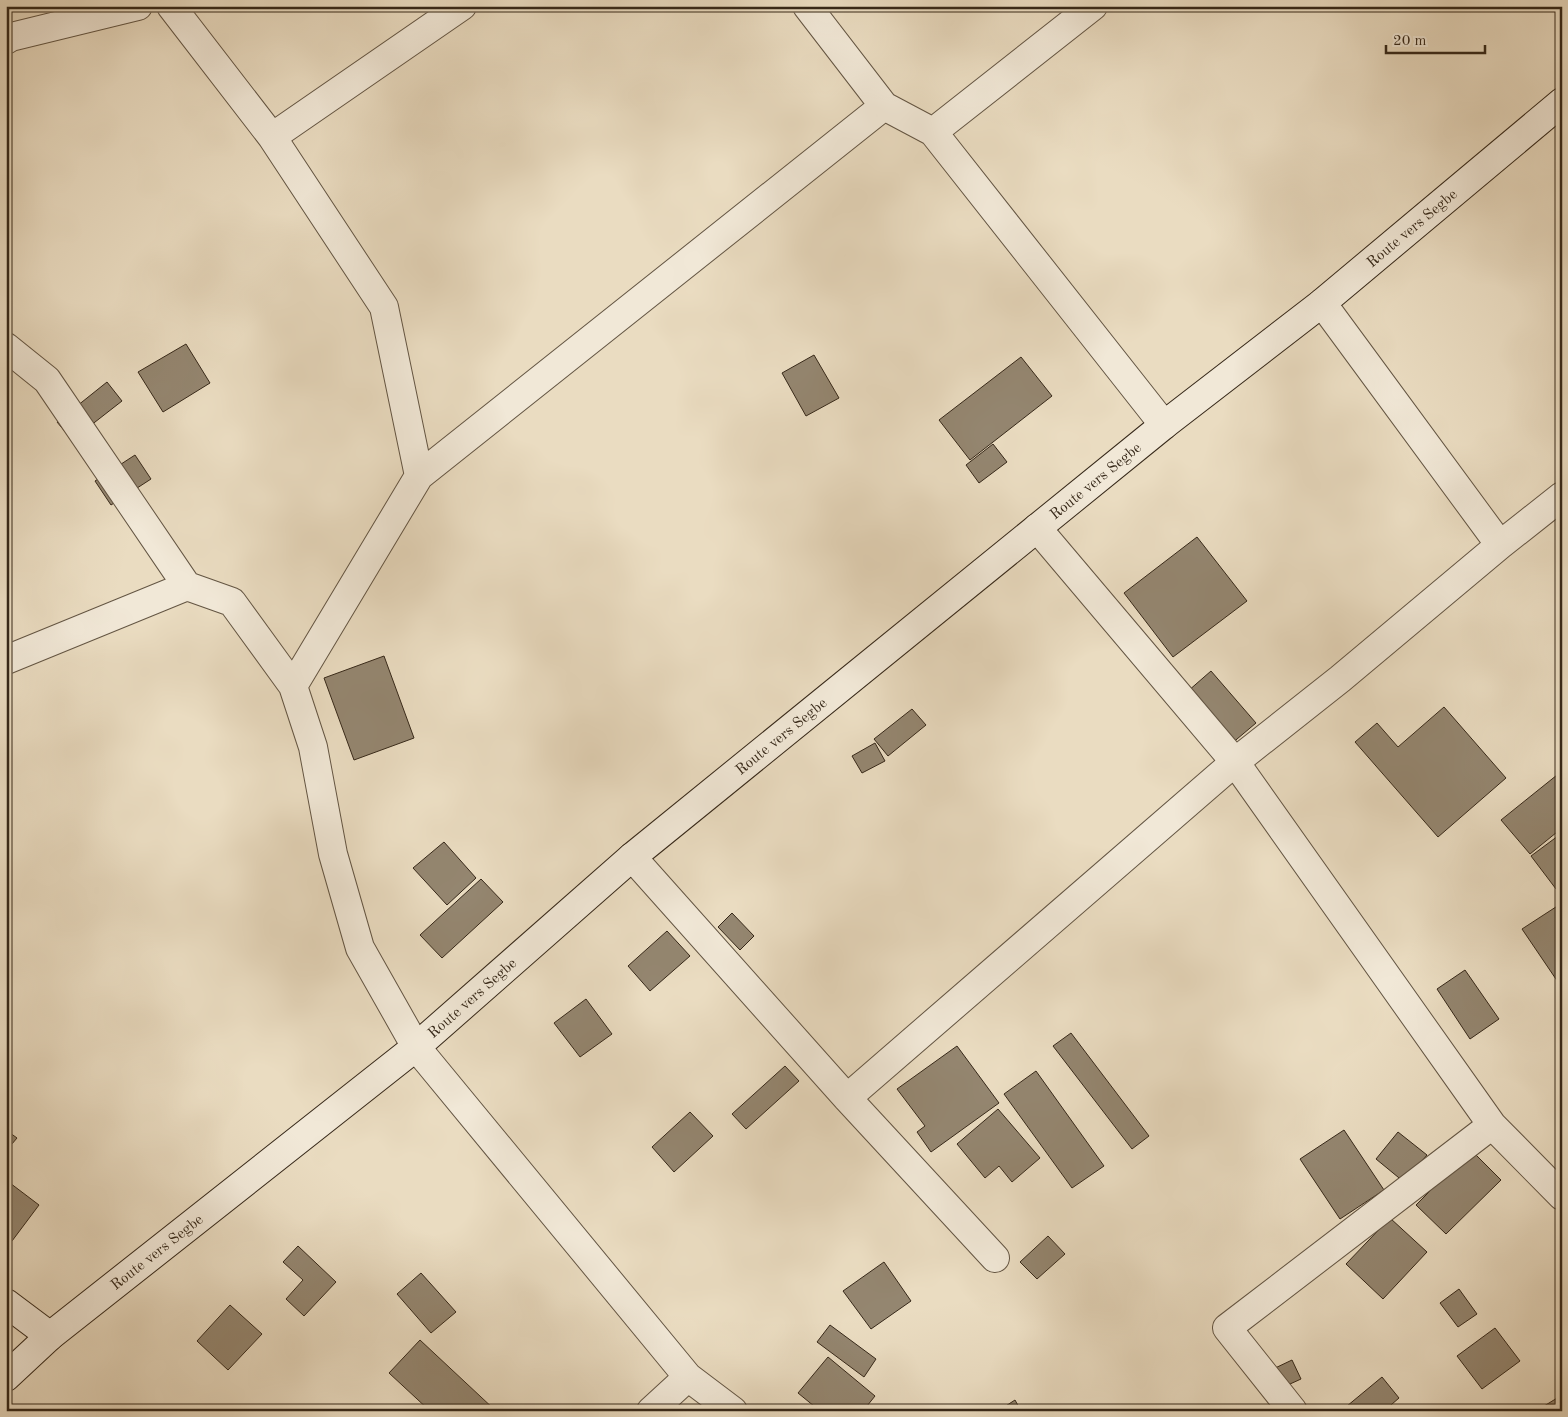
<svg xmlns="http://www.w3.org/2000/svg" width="1568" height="1417" font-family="'Old Standard TT',serif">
<rect width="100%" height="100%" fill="#eadcc1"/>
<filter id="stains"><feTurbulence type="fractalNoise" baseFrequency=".004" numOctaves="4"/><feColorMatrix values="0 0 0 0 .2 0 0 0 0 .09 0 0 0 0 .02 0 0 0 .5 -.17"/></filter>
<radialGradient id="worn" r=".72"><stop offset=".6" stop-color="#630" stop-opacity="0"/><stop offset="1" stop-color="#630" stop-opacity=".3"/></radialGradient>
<path fill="#948670" stroke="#362819" d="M186 344 210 383 163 412 138 372Z
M814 355 839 398 806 416 782 373Z
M1021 357 1052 396 970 460 939 420Z
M107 382 122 401 72 440 57 422Z
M993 444 1007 462 979 483 966 465Z
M135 455 151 479 111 505 95 481Z
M1197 537 1247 601 1173 657 1124 593Z
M384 656 414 738 354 760 324 678Z
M1211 671 1256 723 1224 750 1180 698Z
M1444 707 1506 778 1438 837 1355 742 1377 723 1398 747Z
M912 709 926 725 888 756 874 739Z
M875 743 885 761 862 773 852 756Z
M1562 771V828L1530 854 1501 820Z
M1562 833V885L1556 889 1531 856Z
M444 842 476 878 447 905 413 868Z
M481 879 503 902 442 958 420 935Z
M1562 903V988L1522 929Z
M732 913 754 936 740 950 718 927Z
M667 931 690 956 650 991 628 966Z
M1465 970 1499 1019 1470 1039 1437 989Z
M586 999 612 1034 580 1057 554 1023Z
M1071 1033 1149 1136 1132 1149 1053 1046Z
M957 1046 999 1103 931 1152 917 1132 925 1126 897 1089Z
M785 1066 799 1081 746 1129 732 1114Z
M1036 1071 1104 1166 1072 1188 1004 1094Z
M998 1109 1040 1158 1012 1182 999 1166 985 1178 957 1144Z
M690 1112 713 1136 674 1172 652 1147Z
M6 1130 17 1138 6 1151Z
M1344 1130 1384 1190 1340 1219 1300 1159Z
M1398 1132 1427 1155 1404 1182 1376 1159Z
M1471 1150 1501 1180 1446 1234 1416 1205Z
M6 1180 39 1205 12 1241 6 1237Z
M1390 1218 1427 1252 1383 1299 1346 1264Z
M1048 1236 1065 1254 1037 1279 1020 1262Z
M298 1246 336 1282 304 1316 286 1299 303 1280 283 1262Z
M884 1262 911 1301 871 1329 843 1291Z
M421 1273 456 1312 431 1333 397 1294Z
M1459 1289 1477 1314 1458 1327 1440 1303Z
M230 1305 262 1334 228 1370 197 1341Z
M830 1325 876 1359 864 1377 817 1342Z
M1495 1328 1520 1361 1482 1389 1457 1356Z
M420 1340 496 1411H430L389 1373Z
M828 1357 875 1396 863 1411H820L798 1393Z
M1292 1360 1301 1379 1279 1389 1271 1370Z
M1382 1377 1399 1398 1384 1411H1341Z
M1562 1395V1411H1536Z
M1015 1400 1021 1411H998Z"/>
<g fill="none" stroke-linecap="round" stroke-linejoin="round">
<g stroke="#635543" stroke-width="30">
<path id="street" d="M171 6 272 137 384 307 419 476
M807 6 884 106 933 132 1164 425
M6 40 11 37 138 6
M933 132 1093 6
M272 137 462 6
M1322 303 1500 545
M6 347 47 380 187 586
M1037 528 1235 762 1492 1125 1562 1196
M6 660 187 586 232 602 293 686 313 747 333 854 360 948 416 1047 688 1377 733 1411
M293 686 419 476 884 106
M632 857 847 1098 995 1258
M847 1098 1235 762 1340 679 1500 545 1562 496
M651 1411 688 1377
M1293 1411 1227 1328 1492 1125"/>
</g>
<g stroke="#362819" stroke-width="30">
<g id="secondary">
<path d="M6 1303 50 1336"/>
<path id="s1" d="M6 1377 50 1336 416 1047 632 857 1164 425 1322 303 1562 102"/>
</g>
</g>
<use href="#street" stroke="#f1e8d7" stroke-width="28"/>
<use href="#secondary" stroke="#f1e8d7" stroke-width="28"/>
</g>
<g text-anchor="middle" stroke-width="5" stroke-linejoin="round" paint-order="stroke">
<g font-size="15" fill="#362819" stroke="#f1e8d7">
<text dy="5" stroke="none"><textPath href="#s1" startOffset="1816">Route vers Segbe</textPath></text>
<text dy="5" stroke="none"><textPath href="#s1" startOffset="1411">Route vers Segbe</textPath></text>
<text dy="5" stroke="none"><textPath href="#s1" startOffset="1006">Route vers Segbe</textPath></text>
<text dy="5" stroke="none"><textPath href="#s1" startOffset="601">Route vers Segbe</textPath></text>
<text dy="5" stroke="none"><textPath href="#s1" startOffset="196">Route vers Segbe</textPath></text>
</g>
</g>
<rect width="1568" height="1417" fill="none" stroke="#eadcc1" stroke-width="25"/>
<rect x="8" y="8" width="1553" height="1402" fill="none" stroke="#362819" stroke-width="2.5"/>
<rect x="12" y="12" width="1543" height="1392" fill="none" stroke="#362819"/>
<path d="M1386 45v8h99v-8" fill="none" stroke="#362819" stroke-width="2.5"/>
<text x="1393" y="45" font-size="15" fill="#362819" stroke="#f1e8d7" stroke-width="4" paint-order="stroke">20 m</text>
<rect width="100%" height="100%" filter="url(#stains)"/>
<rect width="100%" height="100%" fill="url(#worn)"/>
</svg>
